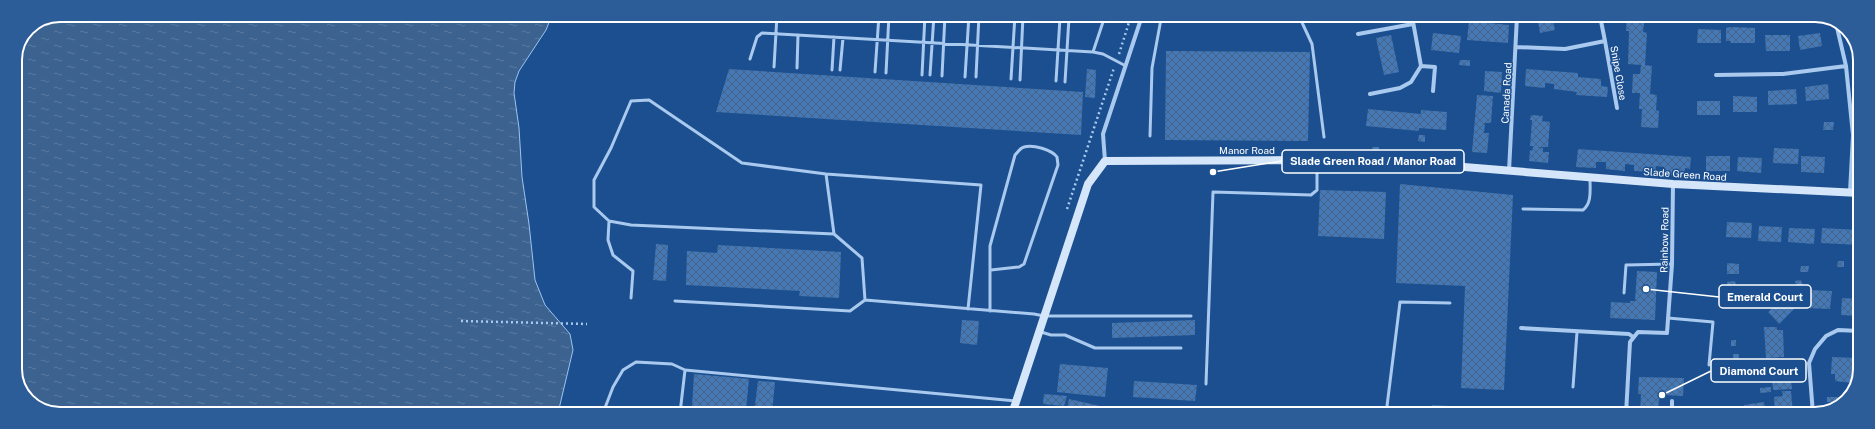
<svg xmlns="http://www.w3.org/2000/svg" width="1875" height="429" font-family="'Public Sans',sans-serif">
<defs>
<pattern id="water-ripples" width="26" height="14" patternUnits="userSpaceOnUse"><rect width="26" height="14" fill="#3c6290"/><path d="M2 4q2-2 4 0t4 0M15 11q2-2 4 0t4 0" fill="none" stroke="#597aa1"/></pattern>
<pattern id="building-cross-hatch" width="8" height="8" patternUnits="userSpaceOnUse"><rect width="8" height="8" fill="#4478b7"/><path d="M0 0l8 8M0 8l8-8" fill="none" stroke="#486282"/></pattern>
</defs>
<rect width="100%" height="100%" fill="#1b4f8f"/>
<path fill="url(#water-ripples)" stroke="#9cc4f0" d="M61 15H552L546 30 519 71 515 82 514 93 519 128 522 177 529 224 535 280 545 305 570 334 573 350 558 413H51L26 399 15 374V60L28 28Z"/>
<path fill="url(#building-cross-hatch)" d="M1347 16H1370V17L1347 20Z
M1537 16H1552L1555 30 1540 33Z
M1627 16H1645L1643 32 1647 33 1645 65 1652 66 1650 94 1657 95 1656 110 1659 111 1658 128 1641 127 1642 109H1639L1640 93H1632L1633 74H1640L1641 65 1628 64 1629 31H1626Z
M1469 21 1509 25 1508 43 1467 40Z
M1731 27 1755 28V43H1730L1731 41H1726V28Z
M1698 29 1721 30V43H1697Z
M1433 33 1461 36 1459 53 1431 50Z
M1820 33 1822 46 1800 50 1798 36Z
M1391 35 1399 72 1384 75 1376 38Z
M1765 35H1790V51H1766Z
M1166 51 1310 52 1308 141 1165 140Z
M1460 60H1470V66L1459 65Z
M729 69 1083 92 1081 135 716 112Z
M1087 69 1096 70 1095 98 1085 97Z
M1526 69 1578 73V77L1601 79V86L1608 87 1607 97 1576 95 1577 92 1554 89V84L1545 83V88L1525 86Z
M1485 71 1502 72 1501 93 1484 91Z
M1828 84 1829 99 1806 101 1805 87Z
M1796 89 1797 104 1768 105V91Z
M1477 95 1493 96 1491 123H1485L1484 133H1489L1487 153 1472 152Z
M1733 96 1757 97V112H1733Z
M1697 101H1720V115H1697Z
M1368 109 1421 114V110L1447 112 1446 130 1419 128V131L1366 126Z
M1531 115 1543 116 1542 121 1550 122 1548 147H1537L1543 148V152H1549L1548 163 1529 161 1530 150 1532 151 1533 146H1530L1532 120H1530Z
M1824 122H1834L1833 130H1823Z
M1419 135H1425V142L1418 141Z
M1372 147H1379V152L1372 151Z
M1774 148 1799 149 1798 164 1773 163Z
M1578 149 1691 157 1690 169 1685 168 1684 176 1664 175V167L1656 166V172L1634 171V165L1625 164V171L1606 169V162H1596V168L1576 167Z
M1706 156H1730V171H1706Z
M1801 156 1825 157 1824 173 1801 172Z
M1738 157 1762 158 1761 173 1737 171Z
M1400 184 1513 195 1504 390 1461 388 1465 286 1396 283Z
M1320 190 1386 192 1384 239 1318 236Z
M1727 222 1752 223 1751 238 1726 237Z
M1759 226 1782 227 1781 242 1758 241Z
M1789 228 1815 229 1814 244 1788 242Z
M1822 228 1859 230V245L1821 243Z
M656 244 668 245 666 281 653 280Z
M718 245 841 252 839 298 799 296 800 291 686 285 687 251 717 253Z
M1838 261H1844V267H1837Z
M1727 263 1739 264V274H1727Z
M1801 266H1809L1808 272H1800Z
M1637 271 1657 272 1655 320 1610 318 1611 302 1630 303V301H1635Z
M1801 280 1807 299 1808 290 1832 291 1830 309 1806 308 1807 299 1801 301 1795 281Z
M1735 281 1736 286 1728 287 1727 282Z
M1785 295 1797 306 1779 324 1768 312Z
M1842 298 1859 299V316L1841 315Z
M962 320 979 321 977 345 960 343Z
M1195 320V335L1112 338V323Z
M1764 327H1777V330H1783L1784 357 1766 358Z
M1731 340H1736V346H1731Z
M1733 354H1739V362H1733Z
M1832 357 1857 358 1856 375H1853L1852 383 1835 381V374H1831Z
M1789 363 1792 389 1773 390 1771 364Z
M1060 364 1108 368 1105 397 1057 392Z
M694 374 749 379 746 410 692 406Z
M1639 377 1684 378 1683 396 1664 395V399H1659L1658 414 1640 413 1641 394H1638Z
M758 381 775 382 772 413H754Z
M1134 381 1197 385 1195 401 1133 397Z
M1771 387V392L1760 393V388Z
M1782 391H1791L1793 414H1775L1774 397 1783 396Z
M1044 394 1067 396 1064 406 1043 404Z
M1827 397H1839V403L1827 402Z
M1069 399 1122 411V414H1066Z
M1764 402 1765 408 1744 410V405Z
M1432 405 1485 408V414H1431Z"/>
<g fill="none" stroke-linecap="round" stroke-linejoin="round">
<path stroke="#a9c9ee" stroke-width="2.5" stroke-dasharray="2 3" stroke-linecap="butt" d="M1119 54 1131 16
M1067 209 1114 68
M461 321 587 324"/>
<path stroke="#a9c9ee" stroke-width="3" d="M1299 16 1312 44 1324 137
M1141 17 1153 20 1200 16
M1093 52 1104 19
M750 59 757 37 762 33 1093 52 1103 54 1124 65
M774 67 777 15
M797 68 798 35
M832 70 834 37
M840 70 843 38
M875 72 879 15
M886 73 889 15
M922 75 925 15
M930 75 934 15
M942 76 945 15
M965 77 969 15
M976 77 979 15
M1011 79 1015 15
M1020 80 1023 16
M1056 81 1060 18
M1065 82 1069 18
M1150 136 1152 68 1161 19
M826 174 981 185 968 309
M1523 209 1583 210C1592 203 1590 190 1590 179
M609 221 608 240 613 255 633 271 631 298
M834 234 631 225 609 221 594 207V180L611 148 631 101 649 100 742 163 826 174 834 234 862 258 865 300 1034 314 1044 316H1191
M1624 293 1626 265 1672 264
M675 301 850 311 865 300
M990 311V246L1015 155C1018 152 1020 148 1024 147 1033 144 1052 150 1057 157L1058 165 1024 264 1019 267 991 270
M1668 318 1713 322 1709 365
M1041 332 1051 335H1065L1095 348H1181
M1206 384 1213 192 1311 195 1317 190V162
M1573 387 1577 332
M1133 411 1146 414
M603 413 613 387 623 370 636 362 672 364 685 370
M680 413 685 370 1016 401
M1386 414 1400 302 1450 303"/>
<path stroke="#a9c9ee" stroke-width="4" d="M1412 16 1421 66 1435 67 1433 91
M1600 16 1605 41
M1836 23 1846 66 1853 135 1850 192
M1358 34 1413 24
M1516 47 1565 49 1605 41 1617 108
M1716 75 1783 74 1846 66
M1370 94 1400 88 1411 82 1421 66
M1105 161 1103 134 1142 16
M1509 171 1517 16
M1521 328 1629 334 1633 337
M1626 414 1630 342 1638 332 1667 333 1672 264 1673 184
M1672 414V401
M1813 414 1809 363 1815 349 1826 336 1838 330 1859 331"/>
<path stroke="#d6e6fa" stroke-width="8" d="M1012 414 1088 184 1105 161 1300 160 1402 162 1673 184 1860 193"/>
</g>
<g text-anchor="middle" stroke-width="3" stroke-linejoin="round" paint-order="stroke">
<g font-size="10" fill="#fff" stroke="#1b4f8f">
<text transform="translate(1619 73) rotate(80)" y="4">Snipe Close</text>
<text transform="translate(1506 93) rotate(-87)" y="4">Canada Road</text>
<text x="1247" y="154">Manor Road</text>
<text transform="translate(1685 174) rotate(4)" y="4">Slade Green Road</text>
<text transform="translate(1664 240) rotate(-89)" y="4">Rainbow Road</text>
</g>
</g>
<path d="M0 0H1875V429H0ZM60 22H1815A38 38 0 0 1 1853 60V369A38 38 0 0 1 1815 407H60A38 38 0 0 1 22 369V60A38 38 0 0 1 60 22Z" fill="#2d5d98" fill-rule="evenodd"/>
<path fill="none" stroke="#fff" stroke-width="2" d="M60 22H1815A38 38 0 0 1 1853 60V369A38 38 0 0 1 1815 407H60A38 38 0 0 1 22 369V60A38 38 0 0 1 60 22Z"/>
<path fill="none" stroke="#fff" stroke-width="1.5" d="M1213 172L1282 161M1646 289L1719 297M1662 395L1711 371"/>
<g fill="#fff" stroke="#1b4f8f" stroke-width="1.5">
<circle cx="1213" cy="172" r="4"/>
<circle cx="1646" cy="289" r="4"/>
<circle cx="1662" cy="395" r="4"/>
</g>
<g fill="#1b4f8f" stroke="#fff" stroke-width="1.5">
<rect x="1282" y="150" width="182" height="23" rx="4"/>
<rect x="1719" y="285" width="92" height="23" rx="4"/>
<rect x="1711" y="359" width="95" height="23" rx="4"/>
</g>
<g font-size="11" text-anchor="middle" font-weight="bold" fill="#fff">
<text x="1373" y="165">Slade Green Road / Manor Road</text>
<text x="1765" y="301">Emerald Court</text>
<text x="1759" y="375">Diamond Court</text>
</g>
</svg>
